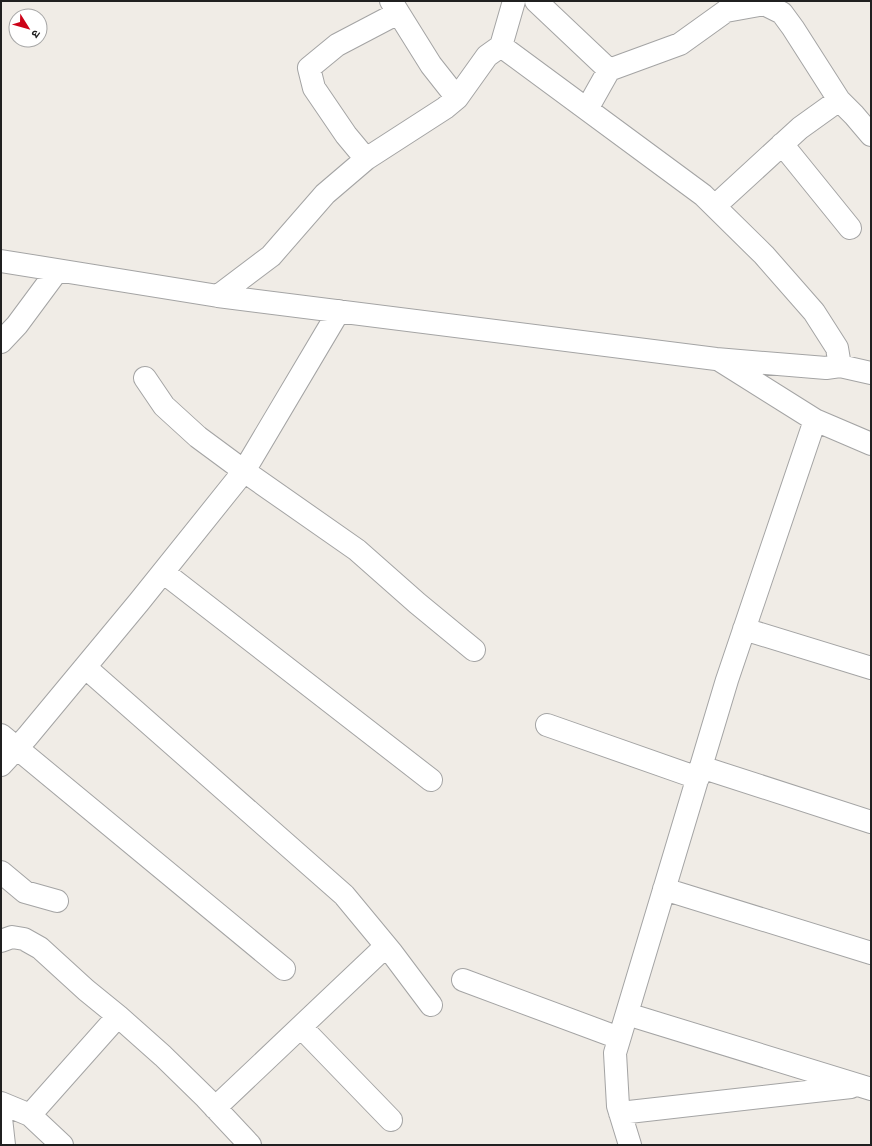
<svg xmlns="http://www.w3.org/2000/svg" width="872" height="1146" font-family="'PT Sans','Noto Sans Devanagari',sans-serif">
<rect width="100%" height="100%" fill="#f0ece6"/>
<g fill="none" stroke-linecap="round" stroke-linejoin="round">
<g stroke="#a4a4a4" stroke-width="24">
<path id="minor" d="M391 1 431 65 457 98
M536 1 609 70
M587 109 609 70 680 44 726 11 764 4 782 13 793 28 839 100 854 115 871 135
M782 144 850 228
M366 159 346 135 314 88 309 68 337 45 398 13
M715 206 800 128 839 100
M1 261 218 296 716 359 826 368 840 366 837 348 814 312 764 255 703 195 501 46
M218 296 271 256 325 194 366 159 445 108 457 98 487 56 501 46 514 1
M1 342 17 325 57 271
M840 366 871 373
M145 378 164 406 198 437 244 471 357 550 417 603 474 650
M815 420 871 444
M163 572 431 780
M744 629 871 668
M85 667 344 895 392 953 431 1005
M547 725 698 778
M1 735 284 969
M1 765 27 737 139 602 244 471 339 311
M701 767 871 822
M1 872 25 892 57 901
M664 889 871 953
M1 941 12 937 24 939 40 948 86 990 118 1016 163 1056 206 1098 250 1145
M463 980 619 1038
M627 1014 871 1089
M301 1027 391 1120
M1 1103 30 1115 62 1145
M215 1108 386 946
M620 1113 851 1087
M30 1115 118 1016
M1 1118 4 1145
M630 1145 618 1106 615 1053 727 680 815 420 721 361"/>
</g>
<use href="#minor" stroke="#fff" stroke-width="22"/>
</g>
<rect width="872" height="1146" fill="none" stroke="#202020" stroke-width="4"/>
<g transform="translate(28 28) rotate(127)"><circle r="19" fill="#ffffff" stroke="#a6a6a6"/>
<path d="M0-3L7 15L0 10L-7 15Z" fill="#cc0318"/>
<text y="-6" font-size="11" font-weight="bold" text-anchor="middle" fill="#202020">उ</text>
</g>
</svg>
